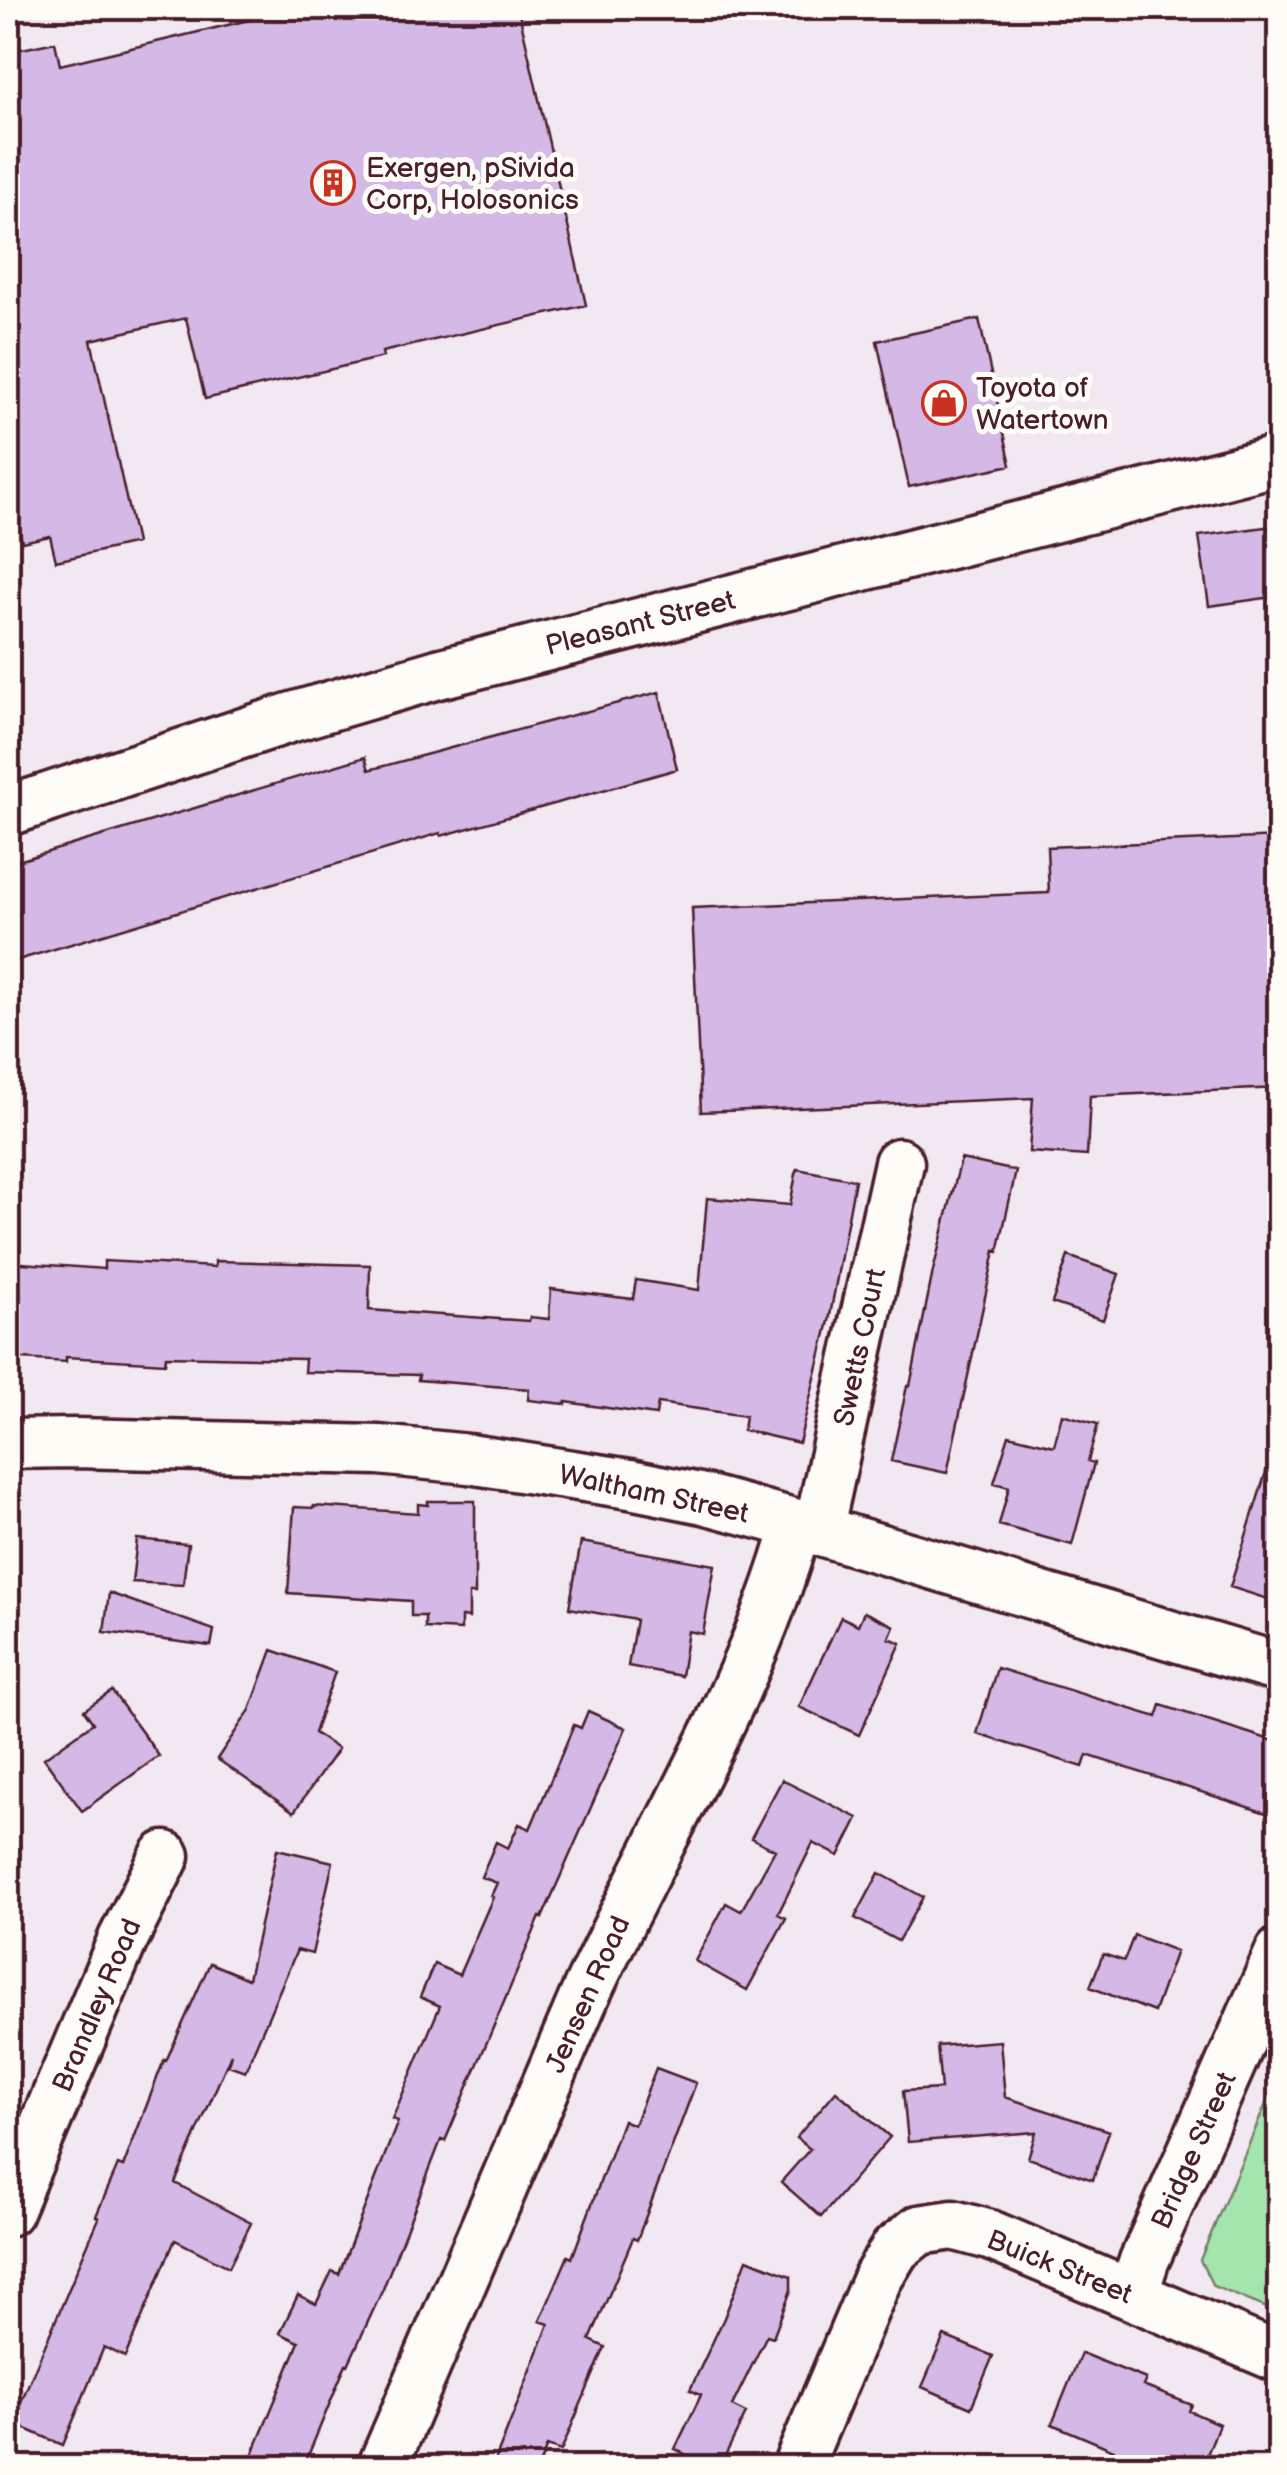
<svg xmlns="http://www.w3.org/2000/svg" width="1287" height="2475" font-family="'Balsamiq Sans',sans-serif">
<rect width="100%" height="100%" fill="#f1e8f2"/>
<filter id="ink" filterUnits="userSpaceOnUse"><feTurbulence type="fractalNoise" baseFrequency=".01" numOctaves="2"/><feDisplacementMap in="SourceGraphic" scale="20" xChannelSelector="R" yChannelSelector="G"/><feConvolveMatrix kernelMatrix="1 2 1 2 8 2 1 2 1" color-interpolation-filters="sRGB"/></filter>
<g filter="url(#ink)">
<path fill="#a4e5ae" stroke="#77826c" stroke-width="2.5" d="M1279 2073V2313L1213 2286 1200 2260Z"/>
<path fill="#d4b9e7" stroke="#4a1f2b" stroke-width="2.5" d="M299 8H518L586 305 382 352 383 357 205 399 186 318 91 340 136 543 56 561 50 536 22 542 19 529 8 532V52L55 42 60 65Z
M979 319 1011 465 909 487 877 341Z
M1280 525V596L1209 606 1199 536Z
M659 692 677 769 441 836 440 833 8 963V864L365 757 369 770Z
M1280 837V1088L1090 1096 1087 1156 1029 1152 1033 1098 701 1112 692 908 1049 893 1047 847Z
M961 1159 1016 1171 998 1252 995 1251 947 1473 891 1461 907 1386H910L933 1271Z
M797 1169 855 1180 829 1321 799 1443 743 1430 745 1416 658 1403 656 1415 566 1402V1404L528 1400 529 1389 418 1380 419 1375 304 1372 305 1359 166 1356 165 1363 66 1357V1362L8 1358V1262L104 1269V1261L215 1267V1261L370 1265 369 1310 529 1321 530 1317 549 1319 551 1289 633 1299 636 1280 699 1290 707 1198 790 1205Z
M1068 1256 1119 1274 1103 1320 1052 1303Z
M1062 1414 1098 1424 1088 1461 1094 1463 1072 1545 999 1525 1009 1487 994 1483 1009 1435 1054 1446Z
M1271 1456 1280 1457V1603L1230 1587Z
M428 1501H475V1594H469V1618L461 1617V1630L425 1628V1616H411V1601L288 1593 294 1507 314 1508V1506L418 1513V1504L428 1505Z
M137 1539 188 1544 183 1585 132 1582Z
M581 1542 715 1565 703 1634 688 1631 681 1676 628 1666 636 1620 569 1608Z
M109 1593 214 1630 211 1646 104 1632Z
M864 1612 894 1626 889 1638 901 1643 859 1735 799 1707 841 1617 858 1625Z
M272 1650 335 1672 314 1733 338 1749 294 1812 217 1759 250 1710Z
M997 1668 1157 1717 1161 1705 1280 1743V1782L1269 1814 1087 1755 1083 1767 977 1734Z
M112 1691 159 1756 82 1811 44 1758 93 1723 84 1710Z
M588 1711 626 1728 542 1918 540 1917 445 2141 441 2140 383 2289 348 2365 346 2364 303 2468H281L252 2456 299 2342 280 2333 298 2295 316 2304 332 2271 339 2274 398 2121 392 2119 440 2006 420 1997 434 1964 459 1975 493 1897 491 1896 497 1883 481 1877 496 1842 508 1848 519 1824 530 1829 574 1725 581 1728Z
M782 1780 858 1818 839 1856 813 1843 778 1914 786 1918 747 1990 695 1961 726 1903 741 1911 775 1850 751 1838Z
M277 1849 333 1862 312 1954 297 1950 245 2071 228 2065 231 2054 175 2183 251 2223 229 2267 175 2240 125 2357 104 2347 63 2445 12 2423 99 2218 96 2216 118 2165 123 2167 164 2060 166 2061 210 1963 248 1979Z
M879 1873 923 1897 898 1941 855 1918Z
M1134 1935 1176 1951 1154 2012 1090 1987 1103 1954 1124 1961Z
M1000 2041 1005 2097 1109 2131 1093 2180 1028 2158 1036 2132 908 2142 903 2091 941 2089 937 2046Z
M656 2068 696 2083 637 2240 633 2238 590 2340 605 2347 561 2451 547 2446 538 2468H492L549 2324 540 2321 568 2256 572 2258 623 2120 634 2125Z
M836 2091 890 2137 821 2217 781 2182 810 2149 796 2138Z
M747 2259 791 2276V2290L773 2337 767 2335 732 2406 746 2413 719 2468H713L675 2449 701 2395 690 2390 724 2318Z
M944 2336 993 2356 971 2408 922 2387Z
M1081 2353 1146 2379 1143 2386 1192 2405 1189 2411 1219 2424 1202 2468H1156L1052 2424Z"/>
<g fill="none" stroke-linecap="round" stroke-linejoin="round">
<g stroke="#4a1f2b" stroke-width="55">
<path id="minor" d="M8 811 289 718 438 674 1280 460
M8 1444 74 1443 379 1450 469 1459 630 1484 704 1499 797 1524 1280 1668
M818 1531 899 1163
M8 2211 123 1939 165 1856
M1133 2295 1144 2261 1280 1952
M382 2468 585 1995C657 1839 751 1690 797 1524
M797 2468 877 2279 895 2249 919 2230 953 2225 990 2235 1280 2358"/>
</g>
<use href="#minor" stroke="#fdfcf7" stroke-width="48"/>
</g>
</g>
<defs>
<g id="building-ring" transform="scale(2.25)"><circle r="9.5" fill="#fdfcf7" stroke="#c8321e" stroke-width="1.5"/><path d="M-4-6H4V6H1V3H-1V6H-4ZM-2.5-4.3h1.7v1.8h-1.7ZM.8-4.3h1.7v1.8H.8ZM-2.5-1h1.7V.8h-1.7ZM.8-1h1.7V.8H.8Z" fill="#c8321e"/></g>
<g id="shop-ring" transform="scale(2.25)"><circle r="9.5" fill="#fdfcf7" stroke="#c8321e" stroke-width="1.5"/><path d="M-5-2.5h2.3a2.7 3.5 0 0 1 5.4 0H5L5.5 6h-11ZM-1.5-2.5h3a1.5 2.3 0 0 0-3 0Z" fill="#c8321e"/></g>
</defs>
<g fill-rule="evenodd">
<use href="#building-ring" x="333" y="183"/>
<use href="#shop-ring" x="944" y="403"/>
</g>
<g text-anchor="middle" stroke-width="10" stroke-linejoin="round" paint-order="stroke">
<g font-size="28" fill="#4a1f2b" stroke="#fdfcf7" text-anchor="start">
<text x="366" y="177">Exergen, pSivida<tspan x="366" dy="32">Corp, Holosonics</tspan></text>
<text x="976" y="397">Toyota of<tspan x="976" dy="32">Watertown</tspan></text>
</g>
<g font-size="28" fill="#4a1f2b" stroke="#fdfcf7">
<text transform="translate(640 622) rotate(-14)" y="10">Pleasant Street</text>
<text transform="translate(859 1347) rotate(-78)" y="10">Swetts Court</text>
<text transform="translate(654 1493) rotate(12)" y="10">Waltham Street</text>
<text transform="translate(587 1994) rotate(-66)" y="10">Jensen Road</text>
<text transform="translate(96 2005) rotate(-67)" y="10">Brandley Road</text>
<text transform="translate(1193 2150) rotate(-66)" y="10">Bridge Street</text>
<text transform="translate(1060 2266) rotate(22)" y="10">Buick Street</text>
</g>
</g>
<rect width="1287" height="2475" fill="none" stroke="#fdfcf7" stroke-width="40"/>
<rect x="20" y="20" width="1247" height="2435" fill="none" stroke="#4a1f2b" stroke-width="4" filter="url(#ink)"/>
</svg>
